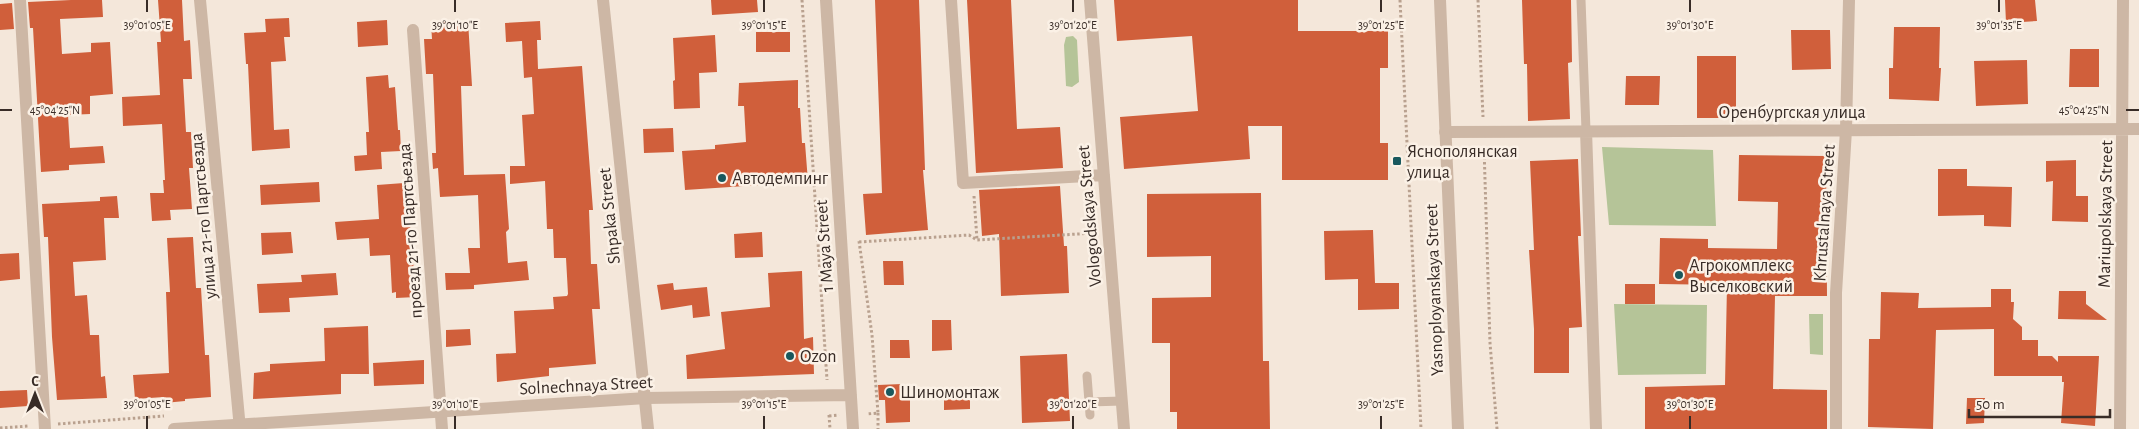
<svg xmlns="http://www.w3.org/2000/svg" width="2139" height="429" font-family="'Alegreya Sans',sans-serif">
<rect width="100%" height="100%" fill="#f4e7da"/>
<path fill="#b5c498" d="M1073 36 1077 40 1079 82 1072 87 1066 86 1064 45 1066 37Z
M1602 147 1713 150 1716 226 1609 225Z
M1614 304 1707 305 1706 374 1618 375Z
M1809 314H1823V355L1810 354Z"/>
<path fill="#d05f3b" d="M71 0H102L103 17 60 19 62 54 91 52V43L110 42 113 94 90 96V114L68 115 70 148 103 146 105 163 69 165V170L41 172 33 28H30L28 2Z
M158 0H182L184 41 190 40 192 79H183L186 132H191L193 168H189L192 209 170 210 171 220 152 221 150 193H164L163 180H165L162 124 123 126 122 97 160 95 157 42H161Z
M711 0H757L758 12 712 15Z
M875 0H919L925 170H923L928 230 866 235 863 194 882 193Z
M967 0H1011L1017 129 1060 127 1063 168 976 173Z
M1114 0H1298V31H1388V68H1380V143H1388V180H1282V126H1248L1250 159 1124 169 1120 117 1198 111 1192 36 1117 41Z
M1522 0H1571L1572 62 1568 63 1570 119 1528 121 1527 64H1524Z
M2005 0H2035L2037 21 2006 23Z
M12 3 14 29 0 30V4Z
M289 18 290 37H284L286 61 271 62 274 130 289 129 290 148 252 151 248 64H246L244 33 266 32 265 19Z
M387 20 388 45 358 47 357 22Z
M468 21 472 86H461L464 175 505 174 509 229 506 232 508 263 527 261 529 280 474 285V289L446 290 445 273H470L468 248H480L478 195 440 197 438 168 433 169 432 153H436L433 74H426L424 39H432L431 23Z
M540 21 541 40H537L538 69 582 66 593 210H589L591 264H597L600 309H592L596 364 549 368V376L497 382 496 354 516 353 514 311 554 309 553 297 567 296 568 294 566 258H554L553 229H547L545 181 510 184V166H525L522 115 534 114 532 77 524 78 522 41 506 42 505 23Z
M1894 27H1940L1939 68H1941L1939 101 1889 99V68H1893Z
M1791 30H1830L1831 69 1792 70Z
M756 32H790V52H756Z
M715 35 717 72 699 73 700 108 674 109 673 81 675 80 673 38Z
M2070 49H2099V87H2069Z
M1697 56H1736V118H1697Z
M2027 60 2028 104 1976 106 1974 61Z
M388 75 389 88 395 87 398 130H400L401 151 381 152 382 169 355 171 354 156 367 155 366 132H369L366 77Z
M1626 76H1660L1659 105H1625Z
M798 80V108H800L802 143H805L808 182 685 190 682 151 715 149V145L746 142 744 106H738L739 83Z
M673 128 674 152 644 153 643 129Z
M1739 155 1826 156 1827 296H1775L1773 389 1827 390V429H1645V387L1725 385 1727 285 1659 284 1660 238 1708 239V248L1777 249 1778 202 1738 201Z
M1578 159 1581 236H1578L1582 327 1569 328V373H1534V329L1529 250H1534L1530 161Z
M2076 160V196H2088V222L2052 221 2053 181 2046 182V161Z
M1938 169H1967V186L2012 187 2011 227 1984 226V215L1938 216Z
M319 182 320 202 261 205 260 185Z
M404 183 406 224H410L416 297 396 298V292L392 293 390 255 370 256 369 238 337 240 335 222 379 219 377 185Z
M1060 186 1064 246H1067L1069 293 1001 296 999 234 982 236 979 190Z
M1261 193 1263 361H1269L1270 429H1177V412H1170V343H1152V298L1211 297V256L1147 257V194Z
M117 196 119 218H104L106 260 73 262 75 296 87 295 90 335H99L101 377 105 376 107 398 57 400 52 337 48 237H44L42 204 100 201V197Z
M1373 230 1375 283H1399V309L1358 310V279L1325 280 1324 231Z
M291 232 293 253 262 255 261 233Z
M762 232 763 257 735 258 734 234Z
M193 237 196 288H201L205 355H209L211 397 185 399V401L164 403V397L135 399 133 375 169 373 166 292H170L167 238Z
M19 253 20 279 0 281V254Z
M883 261H903L904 285H884Z
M802 271 804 339 813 337 814 374 687 379 686 355 725 349 721 312 770 307 768 273Z
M336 273 338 295 289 298 290 312 259 313 257 284 302 282 301 275Z
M673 283 674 290 707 287 710 316 693 318 692 305 661 310 657 285Z
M1625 284H1655V304H1625Z
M1991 289H2011V302H2014L2013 319 2022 327V340H2038V356H2052L2058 362V356H2099L2095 426 2061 423 2064 382H2062V376H1994V329L1936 330 1933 429 1868 427 1869 339H1880L1881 292 1919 293 1918 308 1991 307Z
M2059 291H2086V304L2107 320 2058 319Z
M932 320H951L952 350 932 351Z
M368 326 369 374H341V394L253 399 254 373 270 371V364L325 361 324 328Z
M470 329 471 345 446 347V330Z
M890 340H909L910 358H890Z
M1067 354 1070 421 1022 423 1020 356Z
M424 360V384L374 386 373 363Z
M902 384V399H910V422L886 423 885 400H879L878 385Z
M27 390 28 406 0 408V391Z
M944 390H970V409L944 410Z
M1967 398H1985L1984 423 1966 424Z"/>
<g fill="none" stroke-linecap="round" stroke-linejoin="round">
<path stroke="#b9a18f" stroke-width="3" stroke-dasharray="2.5 2.5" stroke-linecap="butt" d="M802 0 827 380
M1400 0 1421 429
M1478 0 1483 117
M1484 147 1490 343 1497 429
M974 196 977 240
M859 241 872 335 878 413 867 414
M859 242 969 235 977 240 1095 233
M878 413V429
M829 415 830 429
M829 416 839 415
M58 424 164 416
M0 428 29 426"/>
<path stroke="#cdb7a5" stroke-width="9" d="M1581 0 1586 130
M1087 376 1090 415
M1089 402 1122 401"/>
<path stroke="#cdb7a5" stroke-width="12" d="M20 0 45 429
M200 0 240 429
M603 0 648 429
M951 0 963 183 1104 175
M1090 0 1124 429
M413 30 442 429
M1586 130 1596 429
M1445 132 2139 129
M1836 429V293L1846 130 1849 0
M2120 429 2123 0"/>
<path stroke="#cdb7a5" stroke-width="12" d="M826 0 853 429
M1440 0 1458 429
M174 429 646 398 851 395"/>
</g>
<path fill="none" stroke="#382c27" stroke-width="2" d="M147 0V12M455 0V12M764 0V12M1073 0V12M1381 0V12M1690 0V12M1999 0V12M0 110H12M2126 110H2139M147 416V429M455 416V429M764 416V429M1073 416V429M1381 416V429M1690 416V429"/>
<g fill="#19585d" stroke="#fbf1e6" stroke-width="2">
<rect x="1392" y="156" width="10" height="10" rx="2.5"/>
<circle cx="722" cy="178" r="5"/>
<circle cx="1679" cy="275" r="5"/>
<circle cx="790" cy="356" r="5"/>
<circle cx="890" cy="392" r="5"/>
</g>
<g text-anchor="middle" stroke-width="5" stroke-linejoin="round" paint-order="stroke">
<g font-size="18" fill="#382c27" stroke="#fbf1e6">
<text x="1792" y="118">Оренбургская улица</text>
<text transform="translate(1824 213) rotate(-86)" y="6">Khrustalnaya Street</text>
<text transform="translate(2105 214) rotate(-89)" y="6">Mariupolskaya Street</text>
<text transform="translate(203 216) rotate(-95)" y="6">улица 21-го Партсъезда</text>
<text transform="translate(609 216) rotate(-96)" y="6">Shpaka Street</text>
<text transform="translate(1089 216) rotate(-95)" y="6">Vologodskaya Street</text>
<text transform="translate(410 231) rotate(-94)" y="6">проезд 21-го Партсъезда</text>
<text transform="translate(824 246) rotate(-94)" y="6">1 Maya Street</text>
<text transform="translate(1434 290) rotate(-92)" y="6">Yasnoployanskaya Street</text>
<text transform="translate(586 385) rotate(-3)" y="6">Solnechnaya Street</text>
</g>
<g font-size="18" fill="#382c27" stroke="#fbf1e6" text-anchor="start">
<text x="1407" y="157">Яснополянская<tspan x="1407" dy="21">улица</tspan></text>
<text x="732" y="184">Автодемпинг</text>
<text x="1689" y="271">Агрокомплекс<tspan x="1689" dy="21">Выселковский</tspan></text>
<text x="800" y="362">Ozon</text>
<text x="900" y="398">Шиномонтаж</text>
</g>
</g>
<g font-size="12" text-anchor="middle" fill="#382c27" stroke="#fbf1e6" stroke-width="5" stroke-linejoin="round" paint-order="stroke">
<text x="147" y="29">39°01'05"E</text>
<text x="455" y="29">39°01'10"E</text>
<text x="764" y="29">39°01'15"E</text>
<text x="1073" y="29">39°01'20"E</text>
<text x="1381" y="29">39°01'25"E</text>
<text x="1690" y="29">39°01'30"E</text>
<text x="1999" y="29">39°01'35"E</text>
<text x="55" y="114">45°04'25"N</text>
<text x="2084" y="114">45°04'25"N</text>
<text x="147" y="408">39°01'05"E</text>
<text x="455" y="408">39°01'10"E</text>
<text x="764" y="408">39°01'15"E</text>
<text x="1073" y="408">39°01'20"E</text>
<text x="1381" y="408">39°01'25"E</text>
<text x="1690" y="408">39°01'30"E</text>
</g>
<g transform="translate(35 394)" stroke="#fbf1e6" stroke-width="4" paint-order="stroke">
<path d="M0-4L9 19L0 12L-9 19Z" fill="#382c27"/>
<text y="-8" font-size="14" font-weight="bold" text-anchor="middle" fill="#382c27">С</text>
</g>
<path d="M1969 409v8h141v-8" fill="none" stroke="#382c27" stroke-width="2.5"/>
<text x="1976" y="409" font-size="15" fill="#382c27" stroke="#fbf1e6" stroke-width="4" paint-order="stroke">50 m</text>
</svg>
